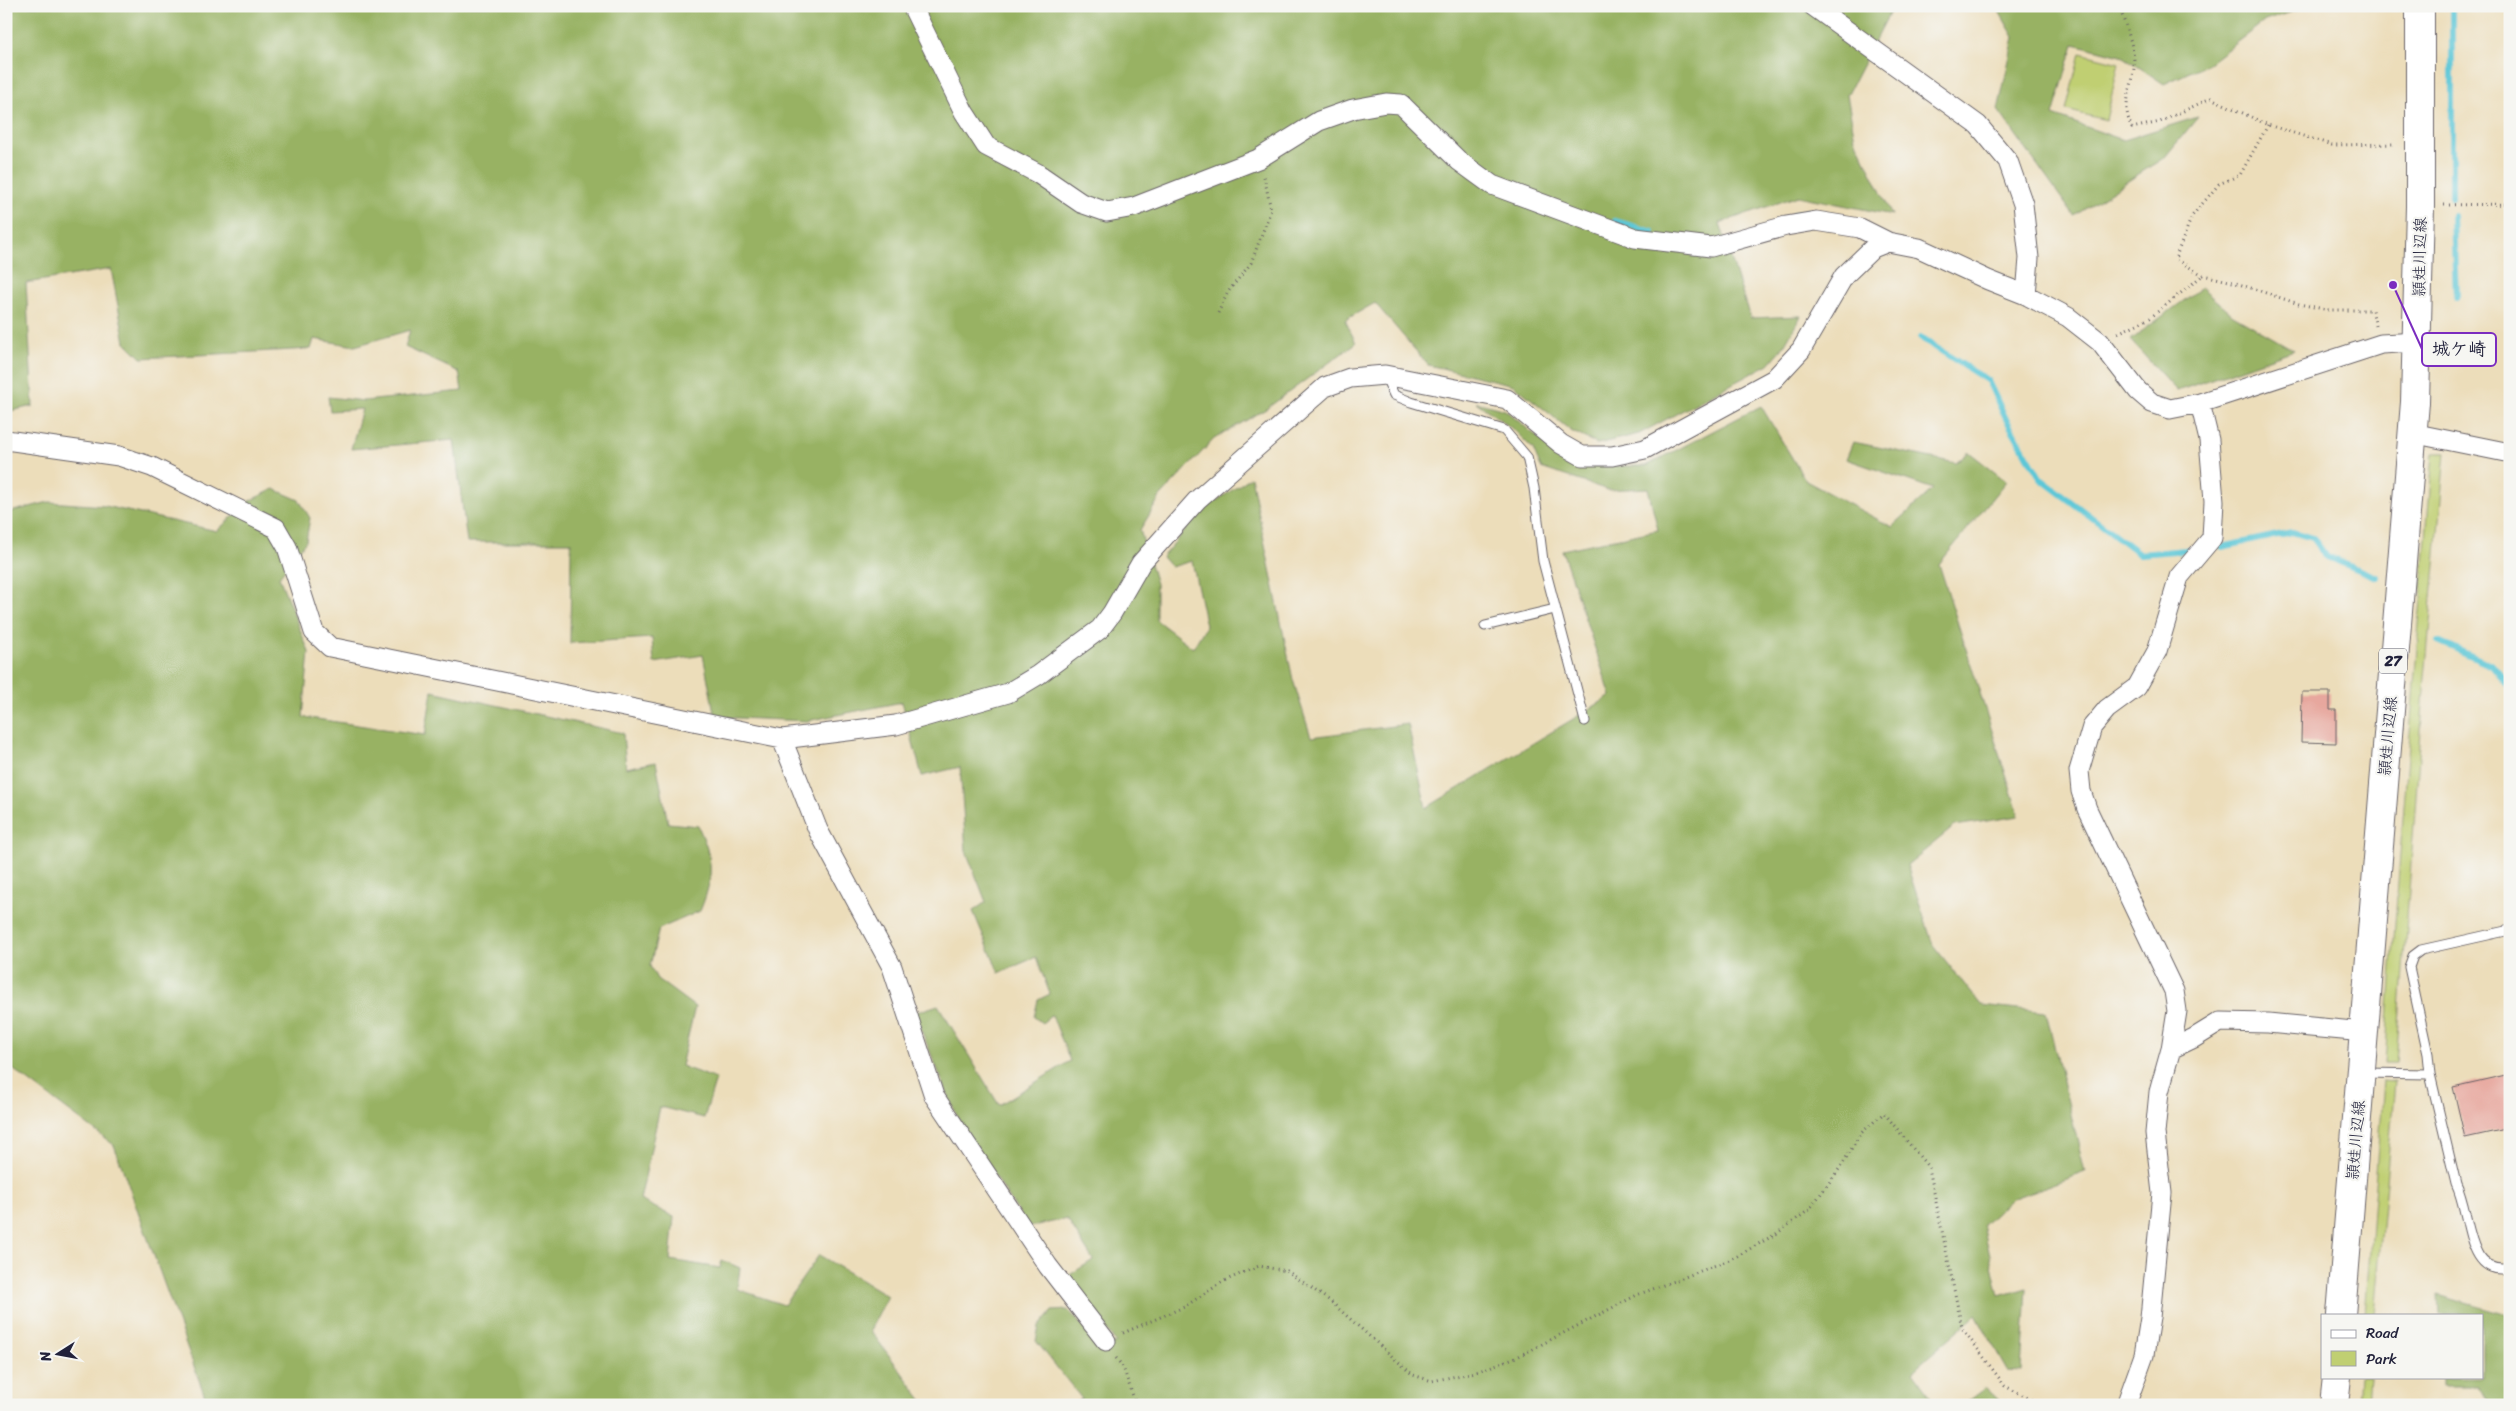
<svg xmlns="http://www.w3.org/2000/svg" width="2516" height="1411" font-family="Sriracha,'Klee One',sans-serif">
<rect width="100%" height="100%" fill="#f6f6f2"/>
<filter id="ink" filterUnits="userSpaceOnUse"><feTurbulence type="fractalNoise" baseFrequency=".02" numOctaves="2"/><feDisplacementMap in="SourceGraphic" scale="10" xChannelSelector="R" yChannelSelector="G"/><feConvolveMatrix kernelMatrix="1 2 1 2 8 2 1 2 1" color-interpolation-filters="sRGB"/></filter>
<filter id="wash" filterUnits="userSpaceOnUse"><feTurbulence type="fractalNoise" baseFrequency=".0096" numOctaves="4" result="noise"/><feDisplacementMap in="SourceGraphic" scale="20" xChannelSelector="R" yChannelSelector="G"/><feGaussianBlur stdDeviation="1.12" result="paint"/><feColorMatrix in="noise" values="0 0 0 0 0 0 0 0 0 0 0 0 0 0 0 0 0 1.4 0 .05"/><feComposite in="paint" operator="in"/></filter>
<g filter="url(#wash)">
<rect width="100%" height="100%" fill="#ecddba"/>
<path fill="#c0cf72" stroke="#717856" d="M2080 53 2119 63 2106 120 2066 110Z
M2433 453H2445L2425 677 2396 1063H2385L2400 855Z
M2383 1081 2395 1082 2374 1315H2365Z
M2360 1377H2369L2367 1405H2358Z"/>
<path fill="#98b264" stroke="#5d6a50" d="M6 6H1893L1847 95 1855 139 1892 215 1798 196 1720 223 1750 318 1801 316 1782 349 1769 364 1639 434 1597 444 1571 431 1514 385 1428 365 1375 303 1345 320 1356 343 1266 409 1214 439 1160 497 1140 530 1156 584V620L1193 648 1206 626 1192 561 1171 567 1162 557 1202 511 1251 477 1293 680 1311 737 1408 724 1426 808 1611 696 1562 550 1658 530 1648 488 1608 490 1541 468 1533 449 1514 430 1476 402 1505 410 1555 452 1588 466H1646L1761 406 1806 481 1892 527 1933 489 1846 459 1853 442 1956 463 1969 452 2006 481 1939 564 2019 816 1955 826 1907 865 1933 945 1981 1005 2046 1012 2085 1172 2011 1199 1983 1225 1999 1296 2027 1288 2022 1371 2007 1370 1976 1315 1912 1371 1937 1405H1072L1082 1399 1036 1341 1039 1327 1052 1311 1068 1310 1103 1348 1116 1343 1068 1276 1093 1260 1067 1219 1028 1227 959 1121 914 1013 938 1005 999 1105 1070 1061 1052 1015 1042 1023 1034 1017 1038 1000 1050 994 1036 957 999 973 973 911 986 902 966 851 960 767 922 776 902 702 807 721 715 717 703 655 654 663 652 638 570 643 571 542H467L454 440 351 449 362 409 330 411 328 397 364 401 462 391 459 372 405 347 410 330 355 346 314 339 311 349 141 358 125 342 111 269 26 283 33 406 6 412Z
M1996 6H2309L2265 21 2209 63 2164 84 2124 57 2074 44 2053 115 2123 140 2198 117 2165 157 2074 216 1998 110 2014 37Z
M2201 288 2233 315 2294 350 2177 391 2130 340Z
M274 489 299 500 310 518 306 541 279 577 309 652 303 717 425 735 432 691 623 733 626 768 656 762 668 823 698 826C714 860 714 877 700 911L659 929 650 966 657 979 695 1007 681 1066 716 1079 704 1118 660 1107 640 1200 674 1217 670 1260 720 1268 722 1260 740 1268 737 1289 784 1305 819 1255 888 1296 870 1330 926 1405H208L114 1145 6 1064V513L49 502 105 506 217 531 249 501Z
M2438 1295 2510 1316V1405H2491L2478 1385H2442V1377H2482V1315H2439Z
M1985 1388 2003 1405H1962Z"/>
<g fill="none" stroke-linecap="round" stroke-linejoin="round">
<path stroke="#5dc7d7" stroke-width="6" d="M2452 6V198
M1795 215 1809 212 1817 214
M2453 216 2456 297
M1615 221 1653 232
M1921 338 1988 381 2006 419 2041 479 2140 554 2186 550
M2222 547 2292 532 2313 538 2327 557 2377 577
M2438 641 2492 665 2510 687"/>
</g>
<g id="blocks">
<path fill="#e7a79e" d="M2302 692H2330V710H2336V743L2301 742Z
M2510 1074V1128L2465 1138 2453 1087Z"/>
</g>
</g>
<g filter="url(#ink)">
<use href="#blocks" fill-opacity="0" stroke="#696367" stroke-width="1"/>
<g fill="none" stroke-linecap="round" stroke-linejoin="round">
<g stroke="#696367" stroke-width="11">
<path id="lane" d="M1385 375 1394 395 1411 402 1504 430 1527 457 1534 488 1543 561 1585 721
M1485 626 1555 609
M2510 930 2421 950 2413 956 2409 967 2428 1054 2430 1074 2456 1184C2471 1214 2466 1278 2510 1268
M2363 1073 2430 1074"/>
</g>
<g stroke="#696367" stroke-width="21">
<path id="street" d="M912 6 964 112 986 146 1037 173 1081 203 1107 212 1134 207 1258 159 1319 121 1353 109 1386 103 1401 104 1459 161 1492 185 1635 238 1711 247 1786 226 1816 221 1860 228 1888 242 1919 248 1988 280 2026 295 2068 317 2100 342 2138 391 2152 403 2170 409 2200 403 2381 344 2418 342
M1813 6 1978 125 2008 161 2023 204 2029 258 2026 295
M2412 433 2510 453
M6 440 119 456 152 467 276 528 287 547 314 632 330 647 782 739 896 725 1008 693 1038 675 1100 629 1112 613 1141 563 1197 500 1325 387 1350 378 1385 375 1507 399 1561 444 1582 456H1612L1645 449 1774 379 1801 350 1844 276 1873 248 1888 242
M782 739 818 830 892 967 934 1096 1048 1266 1106 1341
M2171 1049 2194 1038 2220 1022 2268 1023 2364 1032
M2126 1405 2144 1355 2150 1318 2162 1193 2155 1133 2159 1092 2171 1049 2177 1011 2174 991 2087 809 2081 791 2079 771 2092 727 2107 709 2137 687 2157 651 2179 577 2212 538 2214 501 2209 440 2200 403"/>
</g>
<g stroke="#696367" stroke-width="30">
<path id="primary" d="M2341 1315 2415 402 2420 206V6
M2334 1405 2337 1377"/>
</g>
<path stroke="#696367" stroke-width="3" stroke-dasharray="1 4" stroke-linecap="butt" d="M2119 6C2125 25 2135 47 2134 67 2133 91 2120 103 2132 128L2160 122 2211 98 2268 125 2332 145 2396 144
M2268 125 2240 175 2219 184 2192 216 2175 259 2203 275 2233 282 2299 304 2329 310H2372L2376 326
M2444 205 2510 204
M1218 313 1228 292 1251 263 1271 210 1264 176
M2118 333 2150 318 2203 275
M1123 1333 1184 1307 1224 1281 1259 1266 1287 1271 1330 1301 1413 1375 1432 1381 1476 1372 1519 1356 1637 1295 1732 1259 1776 1234 1809 1210 1842 1165 1860 1134 1884 1113 1929 1168 1962 1328 2005 1386 2042 1405
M1116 1358 1123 1367 1136 1405"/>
<use href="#lane" stroke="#fff" stroke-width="9"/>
<use href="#street" stroke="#fff" stroke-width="19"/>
<use href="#primary" stroke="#fff" stroke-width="28"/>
</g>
</g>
<g text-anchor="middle" stroke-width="4.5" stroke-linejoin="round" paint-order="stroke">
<rect fill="#f6f6f2" stroke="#626272" stroke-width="1" x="2379" y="648.5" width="28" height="25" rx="4"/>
<g font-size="15" font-weight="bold" fill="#22223b">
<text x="2393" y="666">27</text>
</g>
<g font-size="16" fill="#22223b" stroke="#f6f6f2">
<text transform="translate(2419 257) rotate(-89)" y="6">頴娃川辺線</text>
<text transform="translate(2387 736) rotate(-85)" y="6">頴娃川辺線</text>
<text transform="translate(2355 1140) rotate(-85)" y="6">頴娃川辺線</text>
</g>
</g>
<path fill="none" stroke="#7b2cbf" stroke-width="2" d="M2393 285L2422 349"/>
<circle fill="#7b2cbf" stroke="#f6f6f2" stroke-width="2" cx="2393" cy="285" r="5"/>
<rect fill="#f6f6f2" stroke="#7b2cbf" stroke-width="2" x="2422" y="333" width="74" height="33" rx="5"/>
<g font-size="18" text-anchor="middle" font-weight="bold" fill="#22223b">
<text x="2459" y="355">城ケ崎</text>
</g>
<rect width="2516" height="1411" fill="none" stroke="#f6f6f2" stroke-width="25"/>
<rect x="2321" y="1314" width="162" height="65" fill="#f6f6f2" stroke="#a1a1a9"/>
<rect x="2331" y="1330" width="25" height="8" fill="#ffffff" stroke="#a1a1a9"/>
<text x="2366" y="1338" font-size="15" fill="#22223b">Road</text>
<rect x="2331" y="1351" width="25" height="15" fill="#c0cf72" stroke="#a1a1a9"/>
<text x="2366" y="1364" font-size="15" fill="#22223b">Park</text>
<g transform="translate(58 1354) rotate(259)" stroke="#f6f6f2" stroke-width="4" paint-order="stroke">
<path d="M0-4L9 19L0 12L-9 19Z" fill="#22223b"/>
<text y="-8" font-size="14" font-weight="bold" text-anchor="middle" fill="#22223b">N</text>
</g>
</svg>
